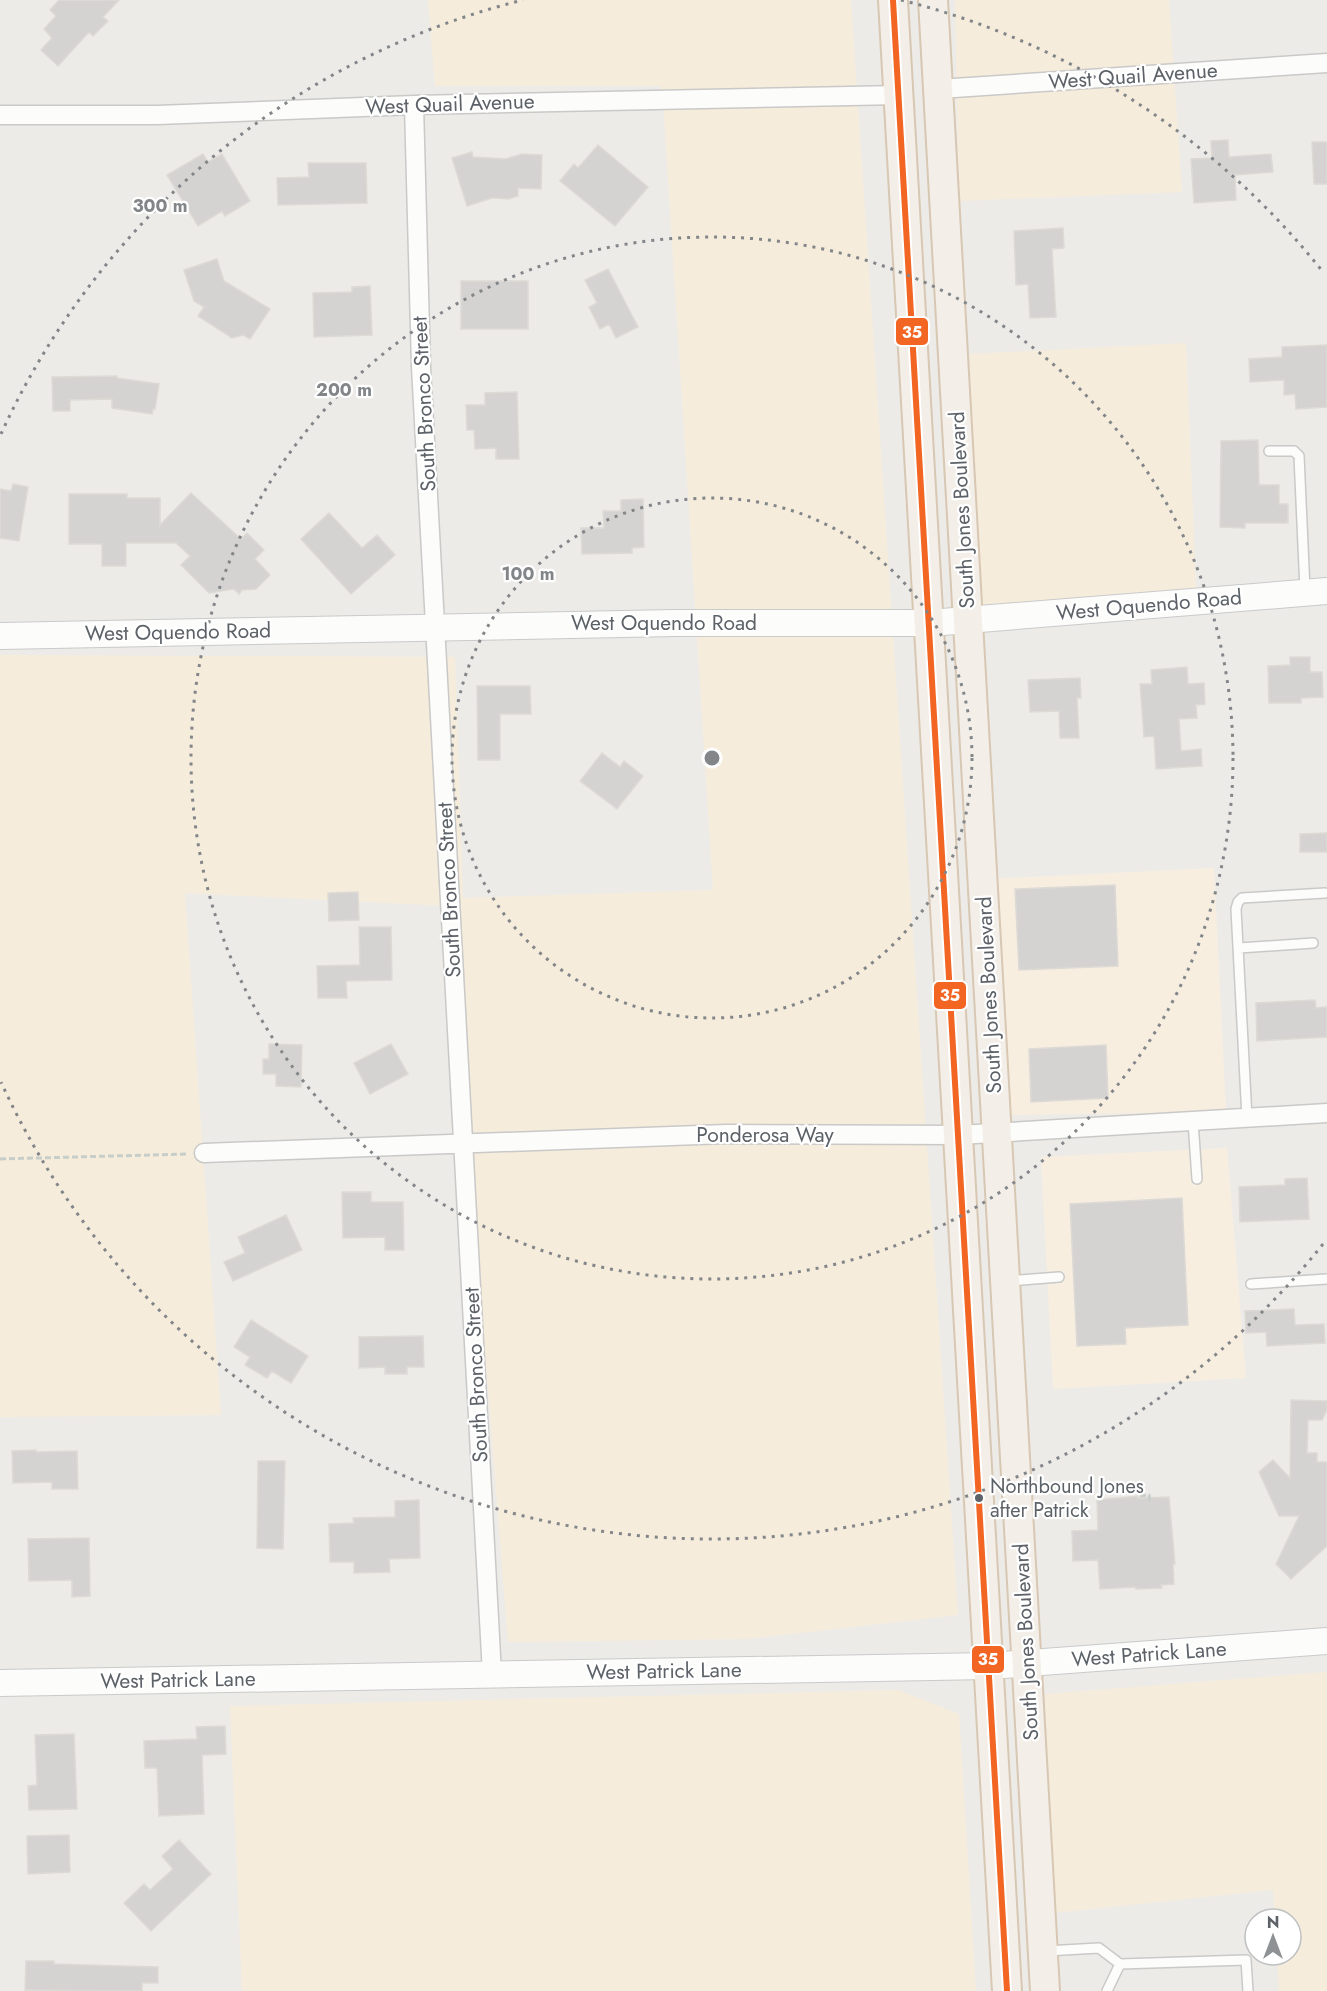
<svg xmlns="http://www.w3.org/2000/svg" width="1327" height="1991" font-family="Jost,sans-serif">
<rect width="100%" height="100%" fill="#edebe7"/>
<path fill="#f7eee0" d="M1214 868 1226 1112 1007 1115 989 879Z
M1227 1148 1246 1378 1053 1389 1041 1157Z"/>
<path fill="#f6ecdb" d="M428 0H851L958 1615 746 1639 508 1642 450 906 185 893 221 1415 0 1417V655L455 657 463 898 713 890 663 100 660 86H435Z
M955 0H1169L1182 192 959 201Z
M1186 343 1196 588 974 606 970 354Z
M1327 1672V1991H1279L1277 1955H1291V1919H1275L1273 1890 1053 1913 1045 1694Z
M898 1690 959 1714 976 1991H242L230 1706Z"/>
<path fill="#d5d3d1" stroke="#dddad6" stroke-width="1.5" d="M59 0H119L103 17 108 21 93 36 89 32 58 66 41 50 52 38 44 29 56 16 50 10Z
M1228 140 1229 157 1271 154 1273 172 1235 175 1236 200 1194 203 1191 159 1212 158 1211 141Z
M1312 142H1327V184H1314Z
M598 145 648 187 615 226 560 181 574 164 578 168Z
M472 152 473 157 506 159 522 154 542 155 541 189 518 188V196L509 199 492 198 467 206 452 158Z
M203 154 208 162 222 154 250 201 225 216 222 211 198 226 167 175Z
M308 163H366L367 203 278 205 277 178 309 177Z
M1063 228 1064 248 1052 249 1056 317 1030 318 1028 284 1016 285 1014 231Z
M217 259 224 281 270 309 250 339 243 335 232 338 198 316 204 307 194 301 184 270Z
M608 269 638 327 616 338 609 324 600 329 589 307 597 303 585 280Z
M461 281H528V329H461Z
M370 286 372 335 314 337 313 293 352 292V287Z
M1327 345V407L1296 409 1295 394 1284 395V380L1250 382 1249 359 1282 357V347Z
M117 376V378L159 384 155 409H153L152 414 112 408V399L70 400V411H53L52 377Z
M517 392 519 459H496V448L475 449 474 430H467L466 405H485V393Z
M1258 440 1259 485H1279V504H1288V523H1245V528L1220 527 1221 441Z
M13 484 28 487 19 541 0 538V489L11 491Z
M191 493 241 539 247 533 264 550 255 559 270 575 256 589 242 590 239 594 234 589 209 593 181 565 190 556 176 543H126V566H102V544H69V494H127V498H160V525Z
M643 499 644 547 632 548V553L582 554 581 528H604L603 511H621V500Z
M329 513 362 548 377 535 395 555 351 594 301 539Z
M1290 657H1310V672H1322L1323 697 1301 698V703H1269L1268 666 1290 665Z
M1187 667 1188 684 1204 683 1205 704 1196 705 1197 718 1179 719 1181 751 1201 749 1202 766 1156 769 1154 736 1144 737 1140 684H1152L1151 670Z
M1080 678 1081 698H1077L1079 738H1060L1059 711 1030 712 1028 680Z
M477 686H530L531 714H500V760H478Z
M602 753 620 767 624 761 643 776 617 809 580 781Z
M1327 833V852H1300V834Z
M1115 885 1118 966 1019 970 1015 889Z
M358 892 359 920 329 921 328 893Z
M359 927H391L392 980 346 981 347 998H318L317 966 360 965Z
M1315 1000 1316 1008 1327 1007V1037L1257 1041 1256 1003Z
M269 1044 302 1045 301 1087 276 1086V1074H263V1059H269Z
M391 1044 408 1074 370 1094 354 1063Z
M1106 1045 1108 1098 1031 1102 1029 1049Z
M1307 1178 1309 1219 1240 1222 1239 1187 1285 1185V1179Z
M342 1192H371V1202H403L404 1250H385V1237L343 1238Z
M1182 1198 1188 1325 1125 1328 1126 1344 1077 1346 1070 1204Z
M286 1215 302 1250 233 1281 224 1262 245 1253 238 1237Z
M1294 1309 1295 1325 1324 1324 1325 1343 1267 1346 1266 1332 1246 1333 1245 1311Z
M251 1320 308 1356 291 1383 272 1371 267 1378 245 1365 250 1357 234 1347Z
M423 1336 424 1367H407V1374H385V1367L359 1368V1337Z
M1291 1400 1327 1401V1410L1322 1420H1308L1307 1453H1317V1462H1327V1546L1291 1579 1276 1564 1299 1516H1279L1259 1472 1273 1460 1290 1478Z
M36 1450V1452L77 1451 78 1489H52V1482L13 1483 12 1451Z
M258 1461H285L283 1549 257 1548Z
M1138 1496V1498L1169 1497 1175 1564H1173L1174 1584 1161 1585 1162 1588 1136 1589V1587L1100 1589 1098 1560 1073 1561 1072 1531 1098 1530 1097 1500Z
M419 1500 420 1558 389 1559 390 1572 354 1573V1562H330L329 1524 354 1523 353 1518 395 1517V1501Z
M89 1538 90 1596 72 1597V1580L29 1581 28 1539Z
M225 1726 226 1754 202 1755 204 1814 159 1816 157 1768H145L144 1741 197 1739 196 1727Z
M74 1734 77 1809 29 1810 28 1786 37 1785 35 1735Z
M69 1835 70 1872 28 1874 27 1836Z
M179 1840 211 1874 151 1931 124 1903 144 1884 150 1890 173 1869 162 1856Z
M26 1961H54V1964L158 1967V1983H142V1991L25 1990Z"/>
<g fill="none" stroke-linecap="round" stroke-linejoin="round">
<g stroke="#c9c9c8" stroke-width="12">
<path id="lane" d="M1269 451H1294L1299 456 1305 590
M1239 948 1313 943
M1247 1118 1236 909 1238 902 1242 898 1325 893
M1193 1121 1197 1179
M1008 1281 1059 1277
M1251 1284 1327 1279
M1046 1951 1099 1948 1120 1964 1107 1991
M1120 1964 1246 1960 1248 1991"/>
</g>
<g stroke="#c9c9c8" stroke-width="21">
<path id="street" d="M939 89 1327 63
M414 105 421 367 492 1674
M0 115H157L414 105 900 95
M204 1153 726 1134 959 1135 1327 1113"/>
</g>
<g stroke="#c9caca" stroke-width="28">
<path id="secondary" d="M0 636 674 623H930L1327 591
M0 1683 989 1666 1327 1641"/>
</g>
<g stroke="#d7c7b3" stroke-width="32">
<path id="primary" d="M893 0 1007 1991
M933 0 1045 1991"/>
</g>
<path stroke="#c7cec9" stroke-width="3" stroke-dasharray="6 3" stroke-linecap="butt" d="M0 1159 187 1154
M1140 1496 1149 1495 1150 1504"/>
<use href="#lane" stroke="#fcfcfb" stroke-width="9"/>
<use href="#street" stroke="#fcfcfb" stroke-width="18"/>
<use href="#secondary" stroke="#fcfcfb" stroke-width="26"/>
<use href="#primary" stroke="#f3efe8" stroke-width="28"/>
<g stroke="#fff" stroke-width="10">
<path id="bus-1" d="M893 0 1007 1991"/>
</g>
<use href="#bus-1" stroke="#f26522" stroke-width="6"/>
</g>
<g fill="none" stroke="#828689" stroke-width="3" stroke-dasharray="3 6">
<circle cx="712" cy="758" r="260"/>
<circle cx="712" cy="758" r="521"/>
<path d="M1323 1244A781 781 0 0 1 1 1082M1 434A781 781 0 0 1 523 0M901 0A781 781 0 0 1 1323 272"/>
</g>
<circle fill="#5c6267" stroke="#fff" stroke-width="2" cx="979" cy="1498" r="5"/>
<g text-anchor="middle" stroke-width="4.5" stroke-linejoin="round" paint-order="stroke">
<g font-size="20" fill="#5c6267" stroke="#fff" text-anchor="start">
<text x="990" y="1493">Northbound Jones<tspan x="990" dy="24">after Patrick</tspan></text>
</g>
<g font-size="21" fill="#5c6267" stroke="#fff">
<text transform="translate(1133 76) rotate(-4)" y="7">West Quail Avenue</text>
<text transform="translate(450 104) rotate(-2)" y="7">West Quail Avenue</text>
<text transform="translate(424 404) rotate(-93)" y="7">South Bronco Street</text>
<text transform="translate(962 510) rotate(-93)" y="7">South Jones Boulevard</text>
<text transform="translate(1149 605) rotate(-5)" y="7">West Oquendo Road</text>
<text x="664" y="630">West Oquendo Road</text>
<text transform="translate(178 632) rotate(-1)" y="7">West Oquendo Road</text>
<text transform="translate(449 890) rotate(-93)" y="7">South Bronco Street</text>
<text transform="translate(989 995) rotate(-93)" y="7">South Jones Boulevard</text>
<text x="765" y="1142">Ponderosa Way</text>
<text transform="translate(476 1375) rotate(-93)" y="7">South Bronco Street</text>
<text transform="translate(1026 1642) rotate(-93)" y="7">South Jones Boulevard</text>
<text transform="translate(1149 1654) rotate(-4)" y="7">West Patrick Lane</text>
<text transform="translate(664 1671) rotate(-1)" y="7">West Patrick Lane</text>
<text transform="translate(178 1680) rotate(-1)" y="7">West Patrick Lane</text>
</g>
</g>
<circle cx="712" cy="758" r="9" fill="#828689" stroke="#fff" stroke-width="3"/>
<g font-size="18" text-anchor="middle" font-weight="bold" fill="#828689" stroke="#fff" stroke-width="4.5" stroke-linejoin="round" paint-order="stroke">
<text x="160" y="212">300 m</text>
<text x="344" y="396">200 m</text>
<text x="528" y="580">100 m</text>
</g>
<g stroke="#fff" stroke-width="2">
<rect x="895" y="317" width="34" height="29" rx="6" fill="#f26522"/>
<rect x="933" y="981" width="34" height="29" rx="6" fill="#f26522"/>
<rect x="971" y="1645" width="34" height="29" rx="6" fill="#f26522"/>
</g>
<g font-size="16" text-anchor="middle" font-weight="bold" fill="#fff">
<text x="912" y="338">35</text>
<text x="950" y="1001">35</text>
<text x="988" y="1665">35</text>
</g>
<g transform="translate(1273 1937)"><circle r="28" fill="#ffffff" stroke="#bec0c2" stroke-width="1.5"/>
<path d="M0-4.5L10 22L0 15L-10 22Z" fill="#8f9294"/>
<text y="-9" font-size="16" font-weight="bold" text-anchor="middle" fill="#5c6267">N</text>
</g>
</svg>
